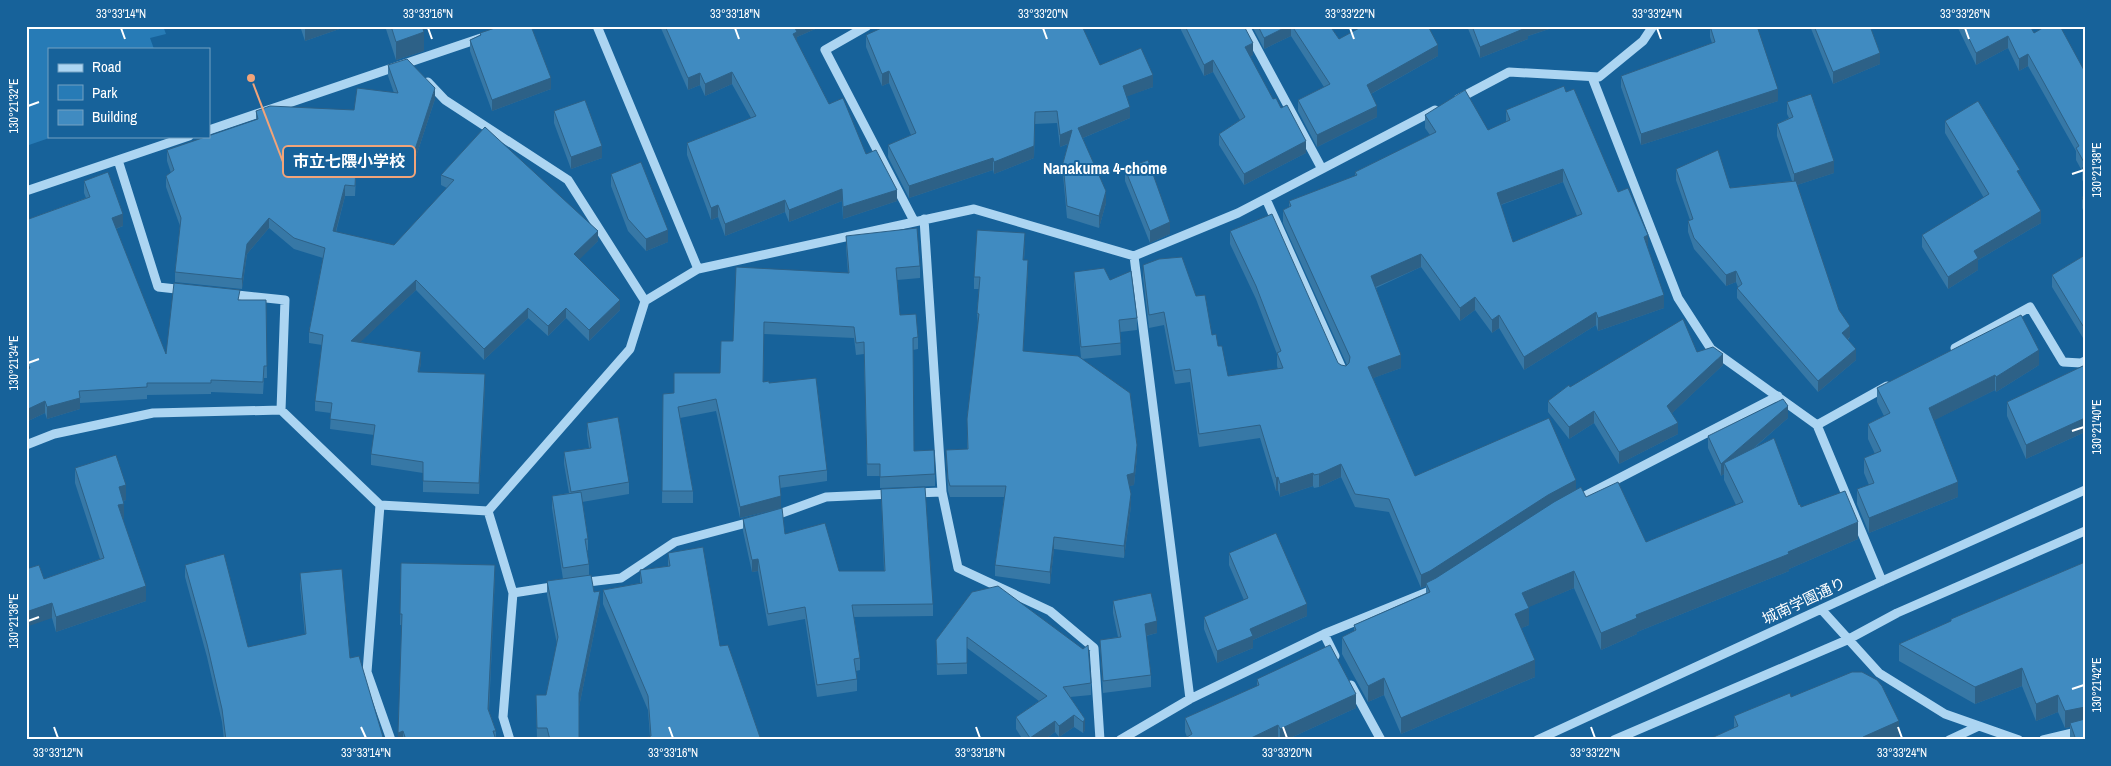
<svg xmlns="http://www.w3.org/2000/svg" width="2111" height="766" font-family="'Archivo Narrow','Noto Sans JP',sans-serif">
<rect width="100%" height="100%" fill="#17629a"/>
<path fill="#277bb6" d="M26 26H163L166 34 150 38 154 49H49V136H55L26 146Z"/>
<g fill="none" stroke-linecap="round" stroke-linejoin="round">
<path stroke="#acd5f2" stroke-width="9" d="M597 26 698 269
M867 26 825 50 914 221
M1246 28 1322 169
M1592 77 1678 298 1711 349 1817 425 1882 581
M428 82 445 100 568 180 645 301
M1458 99 1509 72 1599 77 1643 41 1653 26
M209 130 481 38
M118 160 158 287 185 290
M26 191 189 136
M1266 199 1344 373
M924 219 942 492 958 568 1050 611 1094 648 1100 740
M1134 256 1190 699
M228 294 285 300 281 410
M1955 348 2030 307 2063 362 2081 363 2085 361
M1817 425 1887 386
M26 445 54 434 153 413 281 410 380 505 488 511 630 349 645 301 698 269 974 209 1134 256 1238 213 1435 110
M915 493 942 492
M1575 501 1778 396
M380 505 367 672 391 740
M488 511 513 593 503 717 510 740
M771 517 826 497 892 494
M580 583 621 578 675 542 754 521
M513 593 558 586
M1821 609 1879 673 1945 714 2019 740
M1324 634 1335 656
M1351 685 1381 740
M1120 740 1190 699 1324 634 1435 589
M1537 740 1882 581 2085 490
M1614 740 1847 640 1897 613 2085 531
M1949 740 1979 726
M2043 740 2085 730"/>
</g>
<path fill="#3778a6" fill-rule="evenodd" d="M300 26H348L305 41Z
M385 26H422L424 51 396 60Z
M660 26H822L797 37V42L829 104 866 154 897 201 843 219 842 201 789 222 785 212 725 236 718 217 711 220 687 155V143L751 118 732 84 705 96 700 85 688 90Z
M1181 26H1244L1253 55 1250 56 1273 99 1306 153 1244 185 1219 145V134L1240 120 1213 72 1204 76 1181 30Z
M1252 26H1330L1339 39 1438 56 1371 94 1377 117 1317 147 1298 111V100L1324 87 1291 36 1264 49Z
M1467 26H1558L1528 36V39L1480 58Z
M1710 26 1778 101 1641 145 1621 87V76L1712 43 1710 37Z
M1810 26H1870L1880 64 1833 84Z
M1957 26H2030L2034 33 2085 72V184L2082 180V171L2076 160V151L2028 66 2019 71 2008 48 1976 65Z
M480 33 551 89 492 111 470 51V40L480 35Z
M866 35 1100 65 1153 87 1127 96 1130 118 1083 138 1106 203 1099 228 1067 218 1063 175V163L1068 144 1060 147 1057 123 1035 124 1034 158 994 174 993 170 909 198 888 157V145L911 135 889 83 882 86 866 47Z
M388 65 435 99 410 175 357 157 355 196H345L336 232 394 245 447 188 441 185V175L485 127 598 241 579 259 620 310 589 341 566 318 548 336 528 318 484 360 416 290 360 342 421 363 419 372 485 385 479 494 423 492V473L371 465V454L374 435 330 429 331 413 315 411V401L322 345 309 343V332L323 258 294 249 269 228 247 254 242 289 175 282V272L180 226 166 187V176L171 173 167 161V150L256 120V111L354 110 394 93 388 76Z
M1566 92 1648 248 1664 308 1598 331 1596 325 1524 370 1499 328 1492 333 1475 310 1460 321 1421 267 1376 288 1401 368 1373 378 1415 476 1576 490 1646 542 1736 505 1724 480V474L1721 476 1708 448V436L1788 418 1754 448 1799 505 1858 539 1789 569V571L1637 632V634L1601 650 1574 588 1528 607 1529 625 1521 628 1535 677 1401 734 1384 695 1368 702 1342 654V637L1354 631V625L1426 593V586L1421 588 1389 512 1355 507 1341 477 1319 487 1314 488 1313 486 1280 497 1278 490 1276 491 1260 438 1199 447 1190 382 1175 384 1164 325 1149 328 1143 278V265L1196 296 1212 335 1218 346 1228 376 1278 369 1277 366V354L1256 299 1230 244V231L1338 363 1341 365 1346 366 1347 365 1283 223V210L1289 207V201L1355 176V172L1430 135 1425 128V115L1488 130 1506 122V110ZM1563 182 1577 216 1513 242 1501 205Z
M1787 102 1834 173 1797 185 1839 310 1850 337 1848 340 1856 360 1818 392 1737 298V288L1738 287 1736 282 1726 286 1694 249 1688 232V221L1690 220 1676 180V169L1730 188 1792 181 1777 136V124L1789 118 1787 114Z
M554 111 602 158 571 169 554 123Z
M1945 121 2020 175 2041 223 1978 260V270L1948 289 1922 247V235L1984 198 1945 133Z
M1125 169 1170 234 1150 243 1125 181Z
M611 174 668 242 646 251 628 231 611 186Z
M84 181 123 226 116 229 166 354 240 300H266L267 378H264L263 394 211 392V394L147 395V399L80 403V409L47 419 45 413 26 422V220L86 198 84 193Z
M2085 195V215L2082 208V197Z
M846 236 920 266V278L897 280 900 315 918 337V349L913 350 914 451 935 474V486L880 488V476H867L864 354 856 355 854 338 764 334 763 382 769 383 827 470V481L780 488 781 508 740 518 716 411 680 418 693 491V503H662L663 394 674 393 720 373 733 341 848 273 846 247Z
M1025 245 1024 260 1028 272 1023 351 1081 358 1074 284V272L1110 280 1137 318V330L1120 332 1121 355 1082 359 1137 457 1134 485 1129 486 1131 506 1124 558 1054 549 1050 584 995 576V565L1004 497H950L948 491 946 450 967 449V419L978 325 977 313 979 289H974V277Z
M2085 255V337L2083 338 2052 287V275Z
M1697 352 1723 365 1672 413 1678 434 1619 464 1594 423 1569 439 1548 412V401L1570 387Z
M2039 365 1996 392 1995 390 1934 420 1958 497 1869 533 1857 504V489L1869 485 1864 473V458L1875 454 1868 439V424L1884 416 1877 402V388Z
M2085 365V432L2026 459 2007 416V402Z
M587 423 629 482V494L582 502 588 539V550L587 551 589 564V575L594 592 600 604 579 707V740H537L536 695H546L557 644 547 595V581L563 579 552 508V496L569 493 564 464V452L589 448 587 435Z
M75 468 126 500 123 501 124 519H123L146 601 56 632 52 618 44 579 100 559 75 483Z
M881 489 933 604V616L854 617 860 658V670L856 671 857 679V691L817 697 805 619 768 626 758 571 752 572 743 531V519L785 534 839 571H884Z
M668 553 720 646 761 740 650 737 648 710 603 604V590L640 583V570L668 566Z
M1229 553 1307 616 1253 640V648L1217 663 1204 629V617L1244 600 1229 565Z
M2085 562V740H2070V727L2065 728 2058 712 2036 721 2022 686 1975 704 1899 661V644L1951 621V619Z
M401 563 495 576 489 711 496 731V740H398L402 625H400Z
M185 565 248 647 305 635 300 586V573L350 658 383 740H224L222 722 207 657 185 577Z
M972 592 1091 683V695L1070 697 1085 719V730L1083 733 1074 727 1059 737 1055 732 1044 740H1023L1016 729V717L1039 701 967 648V674L937 675 936 640Z
M1113 601 1157 633 1146 636 1151 675V687L1103 693 1100 640 1118 637 1113 613Z
M1257 679 1356 708 1286 740H1278V739L1276 740H1182L1187 737 1185 732V718L1257 686Z
M1791 697 1899 739 1898 740H1707L1734 728V716Z"/>
<path fill="#2d6187" d="M305 26H348L305 41Z
M794 26H822L797 37V44L793 34Z
M1288 26H1291V36L1264 49V38Z
M1527 26H1558L1528 36V39L1480 58V47Z
M1947 26H1954L1947 30Z
M424 32V51L396 60V42Z
M2008 36V48L1976 65V53Z
M1253 43V55L1245 59V47Z
M1438 45V56L1367 96V85Z
M1880 53V64L1833 84V72Z
M2028 54V66L2019 71V59Z
M1213 60V72L1204 76V65Z
M889 71V83L882 86V74Z
M732 72V84L705 96V84Z
M700 73V85L688 90V78Z
M1153 75V87L1123 98V86Z
M551 78V89L492 111V100Z
M435 88V99L410 175V165Z
M1778 89V101L1641 145V134Z
M1377 106V117L1317 147V135Z
M1130 107V118L1078 140V128Z
M1035 112 1034 158 994 174V162Z
M1072 130V142L1060 147V135Z
M1306 141V153L1244 185V174Z
M602 146V158L571 169V157Z
M993 158V170L909 198V186Z
M1834 161V173L1794 186V174Z
M1563 169V182L1497 206V193Z
M345 185V196L333 242V231Z
M842 189V201L789 222V210Z
M897 190V201L843 219V207Z
M1106 191V203L1099 228V216Z
M785 200V212L725 236V224Z
M718 205V217L711 220V208Z
M2041 211V223L1978 260V270L1948 289V277L1974 251Z
M123 214V226L112 230V218Z
M269 218V228L247 254 242 289V279L247 244Z
M1170 222V234L1150 243V231Z
M668 230V242L646 251V239Z
M598 231V241L574 265V254Z
M1025 233V245L1023 272V260Z
M1648 235V248L1644 250V237Z
M1421 254V267L1371 289V276Z
M1028 260V272L1023 362V351Z
M1736 271V282L1726 286V275Z
M416 280V290L351 351V341Z
M1664 295V308L1598 331V318Z
M1475 297V310L1460 321V308Z
M620 300V310L589 341V330Z
M528 308V318L484 360V349Z
M566 308V318L548 336V326Z
M1596 312V325L1524 370V357Z
M1499 315V328L1492 333V320Z
M2085 325V337L2083 338V326Z
M1850 326V337L1842 344V333Z
M1856 349V360L1818 392V381Z
M2039 350V365L1996 392V377Z
M421 352V363L418 382V372Z
M1723 354V365L1667 418V406Z
M1401 355V368L1368 380V367Z
M485 374V385L479 494V483Z
M1995 375V390L1929 423V408Z
M80 398V409L47 419V407Z
M45 401V413L26 422V410Z
M1788 406V418L1727 471 1724 463V474L1721 476V464Z
M1594 411V423L1569 439V427Z
M2085 418V432L2026 459V445Z
M1678 423V434L1619 464V452Z
M1137 445V457L1134 485 1127 487V475Z
M1341 464V477L1319 487V474Z
M1313 473V486L1280 497V484Z
M1278 477V490L1276 491V478Z
M1576 480V493L1430 584 1426 583V586L1421 588V575L1548 495Z
M1958 482V497L1869 533V518Z
M126 485V500L119 502V487Z
M1131 494V506L1124 558V546Z
M781 496V508L740 518V507Z
M124 504V519L118 520V505Z
M1858 522V539L1789 569V571L1637 632V634L1601 650V633L1636 615 1788 552Z
M1054 537V549L1050 584V572Z
M758 559V571L752 572V560Z
M495 565V576L488 721V709Z
M1574 571V588L1522 610V593Z
M146 586V601L56 632V617Z
M600 591V604L579 707V693Z
M52 603V618L26 627V612Z
M1307 604V616L1253 640V648L1217 663V651L1250 629Z
M1529 608V625L1515 631V614Z
M1157 621V633L1145 636V624Z
M1535 660V677L1401 734V718Z
M2022 668V686L1975 704V687Z
M1384 678V695L1368 702V686Z
M1356 694V708L1286 740H1280V729Z
M2058 695V712L2036 721V704Z
M2084 707V724L2070 723V727L2065 728V711Z
M1074 715V727L1059 737V726Z
M1085 719V730L1083 733V722Z
M1055 721V732L1044 740H1030V738Z
M1899 721V739L1898 740H1863V737Z
M1278 725V739L1276 740H1247Z
M403 731V740H398V733Z
M383 737V740H375Z"/>
<path fill="#408bc1" stroke="#2d6187" fill-rule="evenodd" d="M391 26H422L424 32 396 42Z
M501 26H531L551 78 492 100 470 40 481 35 480 33Z
M665 26H794L797 32 793 34 829 104 843 98 866 154 876 150 897 190 843 207 842 189 789 210 785 200 725 224 718 205 711 208 687 143 756 116 732 72 705 84 700 73 688 78Z
M886 26H1082L1100 65 1141 48 1153 75 1123 86 1130 107 1078 128 1106 191 1099 216 1067 206 1063 163 1072 130 1060 135 1057 111 1035 112 1034 146 994 162 993 158 909 186 888 145 916 133 889 71 882 74 866 35Z
M1185 26H1244L1253 43 1245 47 1273 99 1276 98 1281 108 1287 105 1306 141 1244 174 1219 134 1245 117 1213 60 1204 65Z
M1258 26H1288L1264 38Z
M1292 26H1330L1339 39 1363 26H1428L1438 45 1367 85 1377 106 1317 135 1298 100 1330 84Z
M1472 26H1528V27L1480 47Z
M1710 26H1757L1778 89 1641 134 1621 76 1715 42Z
M1814 26H1870L1880 53 1833 72Z
M1963 26H2030L2034 33 2046 26H2060L2085 72V164L2076 148 2079 146 2028 54 2019 59 2008 36 1976 53Z
M407 59 435 88 410 165 357 147 355 186 345 185 333 231 394 245 454 180 441 175 485 127 598 231 574 254 620 300 589 330 566 308 548 326 528 308 484 349 416 280 351 341 421 352 418 372 485 374 479 483 423 481V462L371 454 375 425 330 419 332 403 315 401 323 335 309 332 325 248 294 238 269 218 247 244 242 279 175 272 181 218 166 176 174 170 167 150 258 119 256 111 270 106 354 110 357 88 398 93 388 65Z
M1564 86 1566 92 1574 89 1618 192 1628 188 1648 235 1644 237 1664 295 1598 318 1596 312 1524 357 1499 315 1492 320 1475 297 1460 308 1421 254 1371 276 1401 355 1368 367 1415 476 1549 418 1576 480 1548 495 1430 571 1421 575 1389 499 1355 494 1341 464 1319 474 1314 475 1313 473 1280 484 1278 477 1276 478 1260 425 1199 434 1190 369 1175 371 1164 312 1149 315 1143 265 1159 259 1182 257 1196 296 1205 295 1212 335 1216 334 1218 346H1222L1228 376 1283 368 1277 353 1281 351 1256 286 1230 231 1272 214 1338 363 1341 365 1346 366 1349 363 1350 357 1283 210 1291 206 1289 201 1357 175 1355 172 1436 132 1425 115 1465 90 1488 130 1510 120 1506 110ZM1563 169 1582 214 1513 242 1497 193Z
M1811 94 1834 161 1794 174 1777 124 1793 117 1787 102Z
M585 100 602 146 571 157 554 111Z
M1978 101 2020 170 2017 171 2041 211 1974 251 1978 258 1948 277 1922 235 1989 194 1945 121Z
M1718 150 1730 188 1796 181 1839 310 1850 326 1842 333 1856 349 1818 381 1737 288 1742 284 1736 271 1726 275 1694 238 1688 221 1693 219 1676 169Z
M1148 160 1170 222 1150 231 1125 169Z
M641 162 668 230 646 239 628 219 611 174Z
M2085 166V173L2082 168Z
M108 172 123 214 112 218 166 354 174 283 240 290 238 300H266L267 366H264L263 382 211 380V383H147V387L79 391 80 398 47 407 45 401 26 410V370L30 368 26 361V220L90 197 84 181Z
M2085 195V204L2082 197Z
M917 228 920 266 896 268 900 315 916 314 918 337 913 338 914 451 934 450 935 474 880 477V464H867L864 342 856 343 854 327 764 322 763 382 769 381V383L816 378 827 470 779 476 781 496 740 507 716 399 678 407 693 491H662L663 394 674 393V373H720L721 341H733L736 267 849 273 846 236Z
M977 230 1025 233 1023 260H1028L1023 351 1078 356 1130 393 1137 445 1134 473 1127 475 1131 494 1124 546 1054 537 1050 572 995 565 1006 486H950L948 479 946 450 968 449 967 419 979 314 977 313 980 277H974Z
M2085 255V325L2083 326 2052 275Z
M1104 268 1110 280 1131 271 1137 318 1119 320 1121 343 1081 347 1074 272Z
M2021 315 2039 350 1996 377 1995 375 1929 408 1958 482 1869 518 1857 489 1874 483 1864 458 1881 451 1868 424 1890 413 1877 388Z
M1683 319 1697 352 1713 347 1723 354 1667 406 1678 423 1619 452 1594 411 1569 427 1548 401 1569 385 1570 387Z
M2085 365V418L2026 445 2007 402Z
M1783 399 1788 406 1721 464 1708 436Z
M618 417 629 482 571 492 564 452 591 448 587 423Z
M1774 438 1799 505 1800 504 1801 507 1845 491 1858 522 1788 552 1789 554 1636 615 1637 618 1601 633 1574 571 1522 593 1529 608 1515 614 1535 660 1401 718 1384 678 1368 686 1342 637 1356 630 1354 625 1430 592 1426 583 1436 578 1554 502 1581 487 1586 497 1618 482 1646 542 1743 502 1724 463Z
M116 455 126 485 119 487 124 504 118 505 146 586 56 617 52 603 26 612V569L39 565 44 579 104 558 75 468Z
M925 487 933 604 852 605 860 658 854 659 857 679 817 685 805 607 768 614 758 559 752 560 743 519 782 508 785 534 825 523 839 571H885L881 489Z
M581 492 588 539H585L589 564 563 568 552 496Z
M1276 533 1307 604 1250 629 1253 636 1217 651 1204 617 1248 598 1229 553Z
M703 547 720 646 728 645 761 740H639L651 736 648 696 603 590 642 583 640 570 670 566 668 553Z
M224 554 248 647 306 634 300 573 342 569 350 658 359 656 383 737 375 740H226L222 709 207 644 185 565Z
M2085 562V707L2065 711 2058 695 2036 704 2022 668 1975 687 1899 644 1951 621V619Z
M401 563 495 565 488 709 496 731H493L496 740H406L403 731 398 733 402 614H400Z
M591 575 594 592 600 591 579 693V740H550L547 728H537L536 695H546L558 637 547 581Z
M998 586 1083 649 1088 645 1091 683 1063 687 1085 719 1083 722 1074 715 1059 726 1055 721 1030 738 1016 717 1047 696 967 637V663L937 664 936 640 972 592Z
M1151 593 1157 621 1145 624 1151 675 1103 681 1100 640 1121 637 1113 601Z
M1330 645 1356 694 1280 729 1278 725 1247 740H1182L1192 734 1185 718 1259 685 1257 679Z
M1852 672H1862L1877 680 1882 686 1899 721 1863 737 1864 740H1707L1738 726 1734 716 1790 693 1791 697Z
M2085 719V740H2076L2070 723Z"/>
<path fill="none" stroke="#fff" stroke-width="2" d="M121 28 125 39M428 28 432 39M735 28 739 39M1043 28 1047 39M1350 28 1354 39M1657 28 1661 39M1965 28 1969 39M28 106 39 102M2072 174 2084 170M28 363 39 359M2072 431 2084 427M28 621 39 617M2072 689 2084 685M54 727 58 738M361 727 366 738M669 727 673 738M976 727 980 738M1283 727 1287 738M1591 727 1595 738M1898 727 1902 738"/>
<g text-anchor="middle" stroke-width="4" stroke-linejoin="round" paint-order="stroke">
<g font-size="15" fill="#fff" stroke="#17629a">
<text transform="translate(1804 601) rotate(-25)" y="5">城南学園通り</text>
</g>
<g font-size="16" font-weight="bold" fill="#fff" stroke="#17629a">
<text x="1105" y="174">Nanakuma 4-chome</text>
</g>
</g>
<path fill="none" stroke="#f2a479" stroke-width="2" d="M251 78L283 162"/>
<circle fill="#f2a479" stroke="#17629a" stroke-width="2" cx="251" cy="78" r="5"/>
<rect fill="#17629a" stroke="#f2a479" stroke-width="2" x="283" y="146" width="132" height="31" rx="5"/>
<g font-size="16" text-anchor="middle" font-weight="bold" fill="#fff">
<text x="349" y="167">市立七隈小学校</text>
</g>
<rect width="2111" height="766" fill="none" stroke="#17629a" stroke-width="55"/>
<rect x="48" y="48" width="162" height="90" fill="#17629a" stroke="#74a1c2"/>
<rect x="58" y="64" width="25" height="8" fill="#acd5f2" stroke="#74a1c2"/>
<text x="92" y="72" font-size="15" fill="#ffffff">Road</text>
<rect x="58" y="85" width="25" height="15" fill="#277bb6" stroke="#74a1c2"/>
<text x="92" y="98" font-size="15" fill="#ffffff">Park</text>
<rect x="58" y="110" width="25" height="15" fill="#408bc1" stroke="#74a1c2"/>
<text x="92" y="122" font-size="15" fill="#ffffff">Building</text>
<rect x="28" y="28" width="2056" height="710" fill="none" stroke="#fff" stroke-width="2"/>
<g font-size="12" text-anchor="middle" fill="#fff">
<text x="121" y="18">33°33'14"N</text>
<text x="428" y="18">33°33'16"N</text>
<text x="735" y="18">33°33'18"N</text>
<text x="1043" y="18">33°33'20"N</text>
<text x="1350" y="18">33°33'22"N</text>
<text x="1657" y="18">33°33'24"N</text>
<text x="1965" y="18">33°33'26"N</text>
<text transform="translate(14 106) rotate(-90)" y="4">130°21'32"E</text>
<text transform="translate(2097 170) rotate(-90)" y="4">130°21'38"E</text>
<text transform="translate(14 363) rotate(-90)" y="4">130°21'34"E</text>
<text transform="translate(2097 427) rotate(-90)" y="4">130°21'40"E</text>
<text transform="translate(14 621) rotate(-90)" y="4">130°21'36"E</text>
<text transform="translate(2097 685) rotate(-90)" y="4">130°21'42"E</text>
<text x="58" y="757">33°33'12"N</text>
<text x="366" y="757">33°33'14"N</text>
<text x="673" y="757">33°33'16"N</text>
<text x="980" y="757">33°33'18"N</text>
<text x="1287" y="757">33°33'20"N</text>
<text x="1595" y="757">33°33'22"N</text>
<text x="1902" y="757">33°33'24"N</text>
</g>
</svg>
